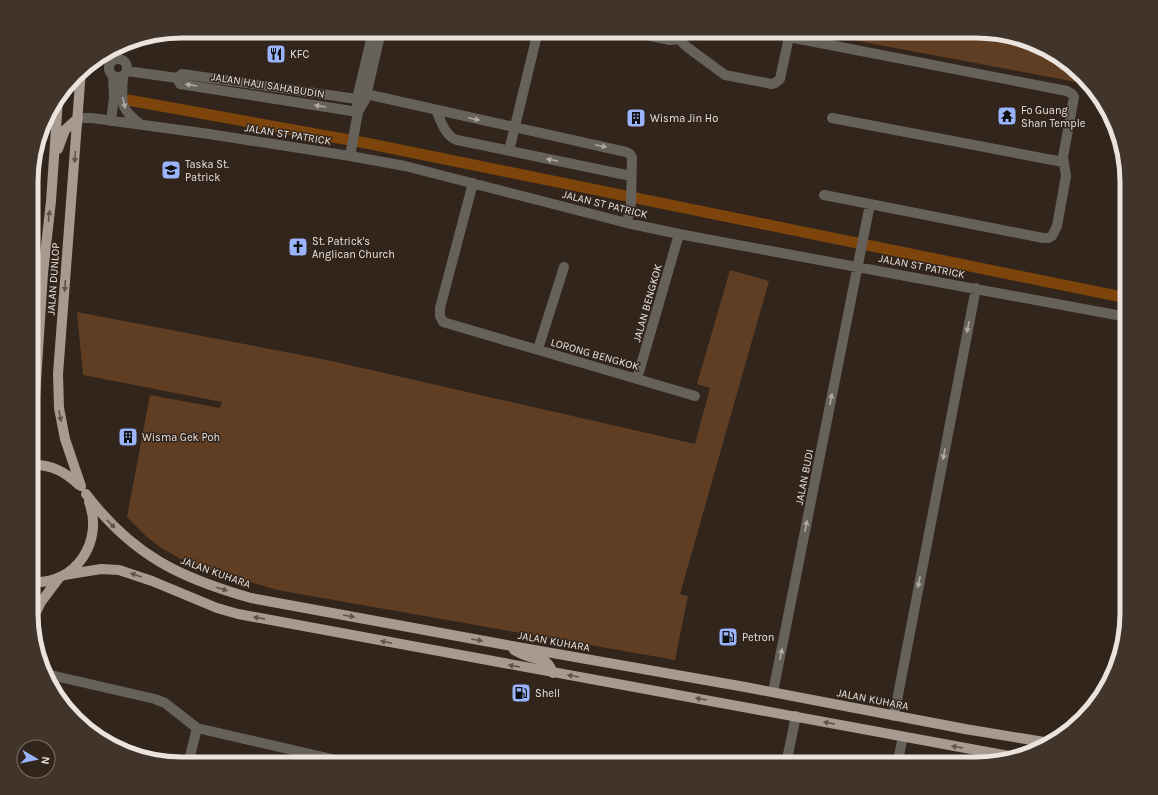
<svg xmlns="http://www.w3.org/2000/svg" width="1158" height="795" font-family="Karla,sans-serif">
<rect width="100%" height="100%" fill="#31251c"/>
<path fill="#603e23" d="M813 31H986L1025 39 1068 62 1087 84 815 33Z
M730 270 769 281 680 594 688 596 675 660 277 590 204 568 181 559 161 548 146 536 127 517 150 395 220 408 222 402 83 375 77 312 327 360 695 444 710 388 697 384Z"/>
<g fill="none" stroke-linecap="round" stroke-linejoin="round">
<path stroke="#7d440b" stroke-width="11" d="M128 100 366 143 1127 298"/>
<path stroke="#67615c" stroke-width="10" d="M628 31 670 40 679 39
M789 37 1067 91 1072 94 1074 97 1063 157 1066 176 1057 226 1052 236 1048 238H1043L824 195
M679 39 687 47 725 75 772 84 775 83 780 79 790 32
M109 68a9 9 0 1 1 18 0a9 9 0 1 1-18 0Z
M127 71 177 78 182 74 357 99
M123 76C122 101 118 107 140 124
M177 78 180 84 358 112
M366 94 626 152 630 154 632 158 631 203 627 223
M357 106V99L373 31
M436 110C441 121 445 136 457 140L631 176
M78 118H92L209 134 350 156 405 166 627 223 679 234 1127 317
M832 118 1063 162
M111 121 114 97 113 76
M509 151 538 31
M350 156 358 112 365 100 381 31
M473 183 440 308V316L443 322 695 396
M32 261 43 273
M538 349 564 267
M637 379 679 234
M46 674 155 699 165 703 197 728 354 764
M773 692 870 204
M894 716 976 288
M188 764 197 728
M786 764 796 716
M897 764 903 737"/>
<path stroke="#a79a90" stroke-width="10" d="M58 149 65 130 78 118
M32 422 34 413 43 273 51 201 58 100
M32 465C51 464 66 472 79 485
M81 486 65 439 59 408 58 374 81 70
M86 494C132 555 180 578 251 598L501 644 745 687 965 729 1050 743
M64 575 101 569 119 570 152 581 217 608 238 614 1009 756
M32 582C76 585 104 541 89 502
M32 620 41 602 59 578
M514 650C519 653 524 655 530 657 543 661 547 658 553 673"/>
</g>
<defs><path id="oneway-solid" d="M-6-.8H1V-3.2L6.5 0L1 3.2V.8H-6Z"/></defs>
<g fill="#b0a8a3">
<use href="#oneway-solid" transform="translate(191 85) rotate(-171)"/>
<use href="#oneway-solid" transform="translate(124 103) rotate(77)"/>
<use href="#oneway-solid" transform="translate(320 106) rotate(-171)"/>
<use href="#oneway-solid" transform="translate(474 119) rotate(12)"/>
<use href="#oneway-solid" transform="translate(601 146) rotate(12)"/>
<use href="#oneway-solid" transform="translate(552 160) rotate(-169)"/>
<use href="#oneway-solid" transform="translate(968 327) rotate(101)"/>
<use href="#oneway-solid" transform="translate(831 399) rotate(-79)"/>
<use href="#oneway-solid" transform="translate(944 454) rotate(101)"/>
<use href="#oneway-solid" transform="translate(806 526) rotate(-79)"/>
<use href="#oneway-solid" transform="translate(919 582) rotate(101)"/>
<use href="#oneway-solid" transform="translate(781 654) rotate(-79)"/>
</g>
<g fill="#60544a">
<use href="#oneway-solid" transform="translate(75 157) rotate(94)"/>
<use href="#oneway-solid" transform="translate(49 216) rotate(-84)"/>
<use href="#oneway-solid" transform="translate(65 286) rotate(94)"/>
<use href="#oneway-solid" transform="translate(60 416) rotate(79)"/>
<use href="#oneway-solid" transform="translate(111 524) rotate(45)"/>
<use href="#oneway-solid" transform="translate(136 575) rotate(-161)"/>
<use href="#oneway-solid" transform="translate(222 589) rotate(18)"/>
<use href="#oneway-solid" transform="translate(349 616) rotate(10)"/>
<use href="#oneway-solid" transform="translate(259 618) rotate(-169)"/>
<use href="#oneway-solid" transform="translate(477 640) rotate(10)"/>
<use href="#oneway-solid" transform="translate(386 642) rotate(-169)"/>
<use href="#oneway-solid" transform="translate(514 666) rotate(-170)"/>
<use href="#oneway-solid" transform="translate(573 676) rotate(-170)"/>
<use href="#oneway-solid" transform="translate(701 699) rotate(-170)"/>
<use href="#oneway-solid" transform="translate(829 723) rotate(-169)"/>
<use href="#oneway-solid" transform="translate(957 747) rotate(-170)"/>
</g>
<defs>
<g id="restaurant-square" transform="scale(1)"><rect x="-9" y="-9" width="18" height="18" rx="4" fill="#9ab5fd" stroke="#31251c"/><path d="M-5-6h1v4h1v-4h1v4h1v-4h1v5L-1.5 .5V6h-2V.5L-5-1ZM5-6V6H3V1.5H1.5Q1.5-4 5-6Z" fill="#111"/></g>
<g id="temple-square" transform="scale(1)"><rect x="-9" y="-9" width="18" height="18" rx="4" fill="#9ab5fd" stroke="#31251c"/><path d="M0-6L5-2H3V0L6.5 2.5H4V6H1.5V3h-3V6H-4V2.5H-6.5L-3 0V-2H-5Z" fill="#111"/></g>
<g id="building-square" transform="scale(1)"><rect x="-9" y="-9" width="18" height="18" rx="4" fill="#9ab5fd" stroke="#31251c"/><path d="M-4-6H4V6H1V3H-1V6H-4ZM-2.5-4.3h1.7v1.8h-1.7ZM.8-4.3h1.7v1.8H.8ZM-2.5-1h1.7V.8h-1.7ZM.8-1h1.7V.8H.8Z" fill="#111"/></g>
<g id="school-square" transform="scale(1)"><rect x="-9" y="-9" width="18" height="18" rx="4" fill="#9ab5fd" stroke="#31251c"/><path d="M0-5L7-2L0 1L-7-2ZM-4 1L0 2.5L4 1V4Q0 6-4 4Z" fill="#111"/></g>
<g id="church-square" transform="scale(1)"><rect x="-9" y="-9" width="18" height="18" rx="4" fill="#9ab5fd" stroke="#31251c"/><path d="M-1.2-6h2.4v3.5h3.3v2.4h-3.3V6h-2.4V-.1h-3.3v-2.4h3.3Z" fill="#111"/></g>
<g id="fuel-square" transform="scale(1)"><rect x="-9" y="-9" width="18" height="18" rx="4" fill="#9ab5fd" stroke="#31251c"/><path d="M-5.5-6h7V0h2V4h1.3V-2.5L3-4.5l.8-.8L6-3V5H2.5V1h-1V6h-7ZM-4.2-4.7v3.2H.2V-4.7Z" fill="#111"/></g>
</defs>
<g fill-rule="evenodd">
<use href="#restaurant-square" x="276" y="54"/>
<use href="#temple-square" x="1007" y="116"/>
<use href="#building-square" x="636" y="118"/>
<use href="#school-square" x="171" y="170"/>
<use href="#church-square" x="298" y="247"/>
<use href="#building-square" x="128" y="437"/>
<use href="#fuel-square" x="728" y="637"/>
<use href="#fuel-square" x="521" y="693"/>
</g>
<g text-anchor="middle" stroke-width="3" stroke-linejoin="round" paint-order="stroke">
<g font-size="11" fill="#ebe3dd" stroke="#31251c" text-anchor="start">
<text x="290" y="58">KFC</text>
<text x="1021" y="114">Fo Guang<tspan x="1021" dy="13">Shan Temple</tspan></text>
<text x="650" y="122">Wisma Jin Ho</text>
<text x="185" y="168">Taska St.<tspan x="185" dy="13">Patrick</tspan></text>
<text x="312" y="245">St. Patrick's<tspan x="312" dy="13">Anglican Church</tspan></text>
<text x="142" y="441">Wisma Gek Poh</text>
<text x="742" y="641">Petron</text>
<text x="535" y="697">Shell</text>
</g>
<g font-size="11" fill="#ebe3dd" stroke="#31251c">
<text transform="translate(268 85) rotate(9)" y="4">JALAN HAJI SAHABUDIN</text>
<text transform="translate(288 134) rotate(9)" y="4">JALAN ST PATRICK</text>
<text transform="translate(605 204) rotate(14)" y="4">JALAN ST PATRICK</text>
<text transform="translate(922 266) rotate(11)" y="4">JALAN ST PATRICK</text>
<text transform="translate(53 279) rotate(-86)" y="4">JALAN DUNLOP</text>
<text transform="translate(647 303) rotate(-74)" y="4">JALAN BENGKOK</text>
<text transform="translate(595 354) rotate(16)" y="4">LORONG BENGKOK</text>
<text transform="translate(804 477) rotate(-79)" y="4">JALAN BUDI</text>
<text transform="translate(216 572) rotate(20)" y="4">JALAN KUHARA</text>
<text transform="translate(554 641) rotate(10)" y="4">JALAN KUHARA</text>
<text transform="translate(873 699) rotate(11)" y="4">JALAN KUHARA</text>
</g>
</g>
<path d="M0 0H1158V795H0ZM182 38H976A144 144 0 0 1 1120 182V613A144 144 0 0 1 976 757H182A144 144 0 0 1 38 613V182A144 144 0 0 1 182 38Z" fill="#40342b" fill-rule="evenodd"/>
<path fill="none" stroke="#ebe3dd" stroke-width="5" d="M182 38H976A144 144 0 0 1 1120 182V613A144 144 0 0 1 976 757H182A144 144 0 0 1 38 613V182A144 144 0 0 1 182 38Z"/>
<g transform="translate(36 759) rotate(99)"><circle r="19" fill="#31251c" stroke="#7b7169"/>
<path d="M0-3L7 15L0 10L-7 15Z" fill="#9ab5fd"/>
<text y="-6" font-size="11" font-weight="bold" text-anchor="middle" fill="#ebe3dd">N</text>
</g>
</svg>
